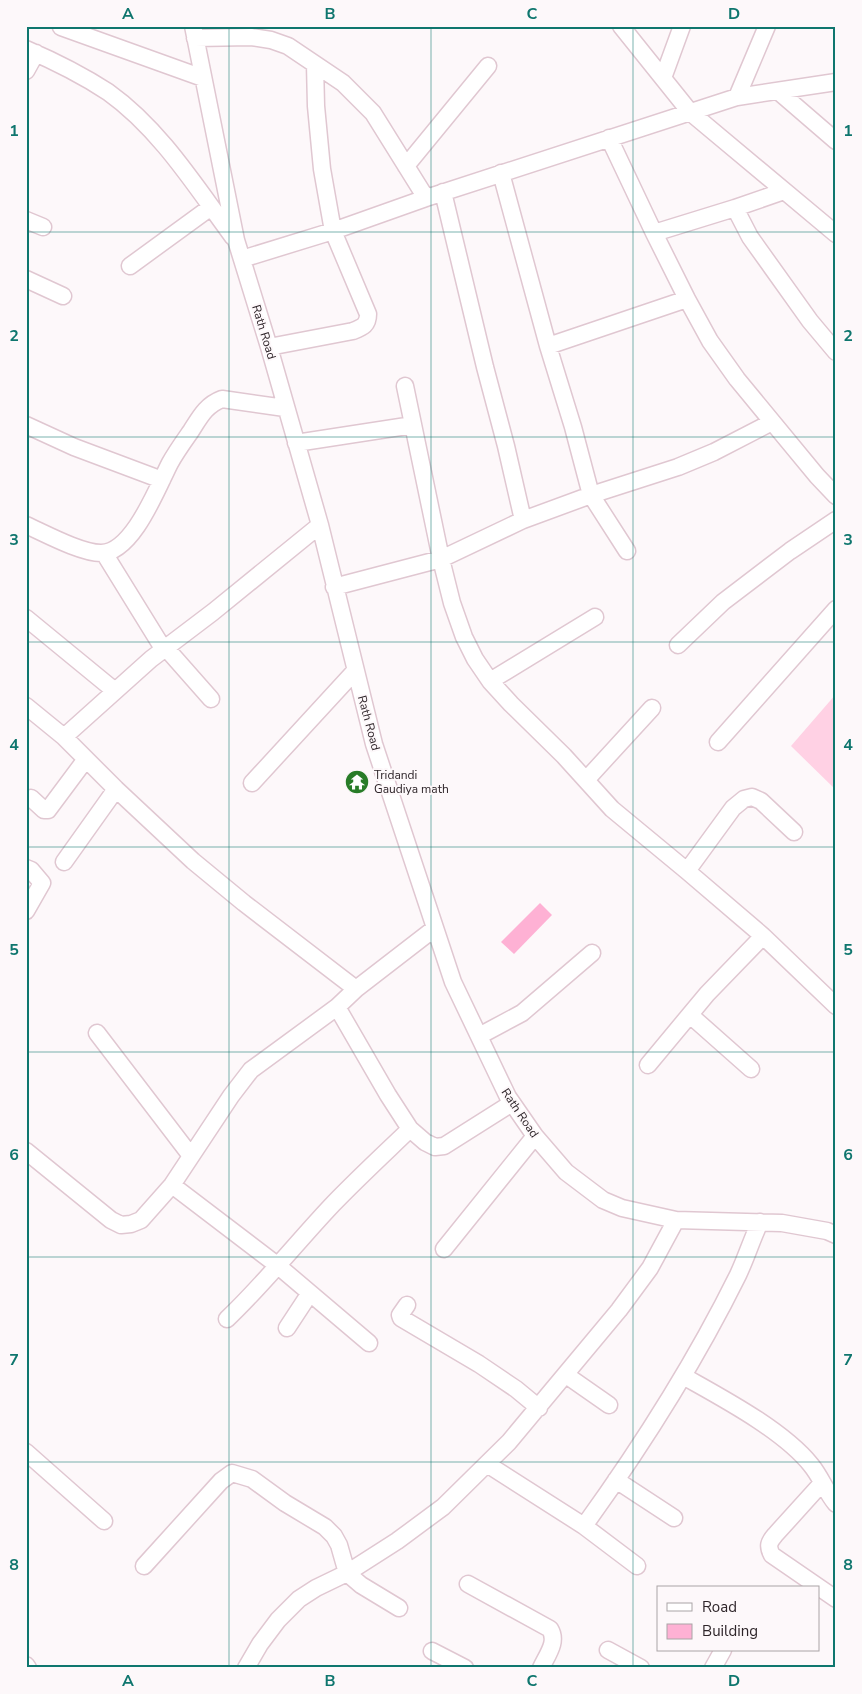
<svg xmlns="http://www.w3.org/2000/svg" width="862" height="1694" font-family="'Nunito Sans',sans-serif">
<rect width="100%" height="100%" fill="#fdf8fa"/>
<path fill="#ffd1e4" d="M836 694V790L791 746Z"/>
<path fill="#feb1d4" d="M540 903 552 915 514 954 501 942Z"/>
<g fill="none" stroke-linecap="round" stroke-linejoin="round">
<g stroke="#e0c7d1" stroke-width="19">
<path id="minor" d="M193 26 236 240 269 347 320 525 374 744 453 982 508 1097 535 1136 566 1172 603 1200 622 1208 676 1220 782 1223 827 1231 836 1235
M621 26 690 112 836 234
M61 27 203 78
M195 38 251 37 271 40 288 46 343 83 373 113 426 198
M26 49C54 61 82 75 108 92 160 129 196 187 233 237
M26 71 36 53
M663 78 682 26
M778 91 836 141
M737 97 767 26
M609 138 654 233 687 299 710 341 737 379 817 476 836 496
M406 166 488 66
M501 173 548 346 573 427 591 495 627 551
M784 191 735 208 750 237 810 321 836 352
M443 192 485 367 506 446 523 520
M26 220 43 227
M654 233 735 208
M242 259 333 231 426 198 737 97 836 82
M130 266 211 207
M26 279 63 296
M548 346 687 299
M269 347 353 331C363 327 368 325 368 314L333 231 322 169 316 106 315 64
M405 386 441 559 452 603 464 637 475 659 490 681 511 704 564 756 612 809 687 871 763 936 836 1006
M26 425 74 447 162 480
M296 443 413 425
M26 525C46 534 81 553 101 553 133 553 158 486 170 463 176 452 184 441 191 431 200 417 206 405 222 399L285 408
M104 553 164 650
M334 587 441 559 523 520 591 495 678 467 714 452 772 422
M26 618 115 691
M678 645 723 602 790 551 836 520
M166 648 211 699
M490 681 595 617
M26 706 64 737 116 789 193 861 244 903 356 989 337 1007
M64 737 151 659 213 612 320 525
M718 742 836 609
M586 780 652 708
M252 783 355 671
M31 798 44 810H48L86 759
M64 862 116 789
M26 868 31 870 42 883 26 911
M687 871 733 808 744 799 752 797 761 801 794 832
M356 989 435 928
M690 1015 751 1069
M97 1033 191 1156
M479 1036 522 1013 592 953
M648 1065 707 994 763 936
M26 1151 111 1220 121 1225 131 1224 141 1220 172 1185 231 1096 251 1070 337 1007 388 1095 410 1129 425 1142 435 1147 444 1146 512 1103
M172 1185 277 1265 369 1343
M444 1249 535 1136
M407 1305 400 1315 401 1318 479 1364 516 1389 539 1408
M227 1319C265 1283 297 1242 333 1204 358 1178 384 1154 410 1129
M287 1328 310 1293
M566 1375 609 1405
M683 1376C722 1398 783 1430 811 1465 821 1477 826 1492 836 1504
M26 1452 104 1521
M487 1464 584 1526 637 1566
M616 1480 674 1518
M822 1483 775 1535C769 1542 767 1546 772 1555L836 1599
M584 1526C641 1447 695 1362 738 1275 746 1258 752 1239 760 1222
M144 1566 221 1481 232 1473 252 1479 285 1503 325 1527 334 1536 339 1545 347 1573 361 1585 399 1608
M468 1584 550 1629C558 1642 547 1655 541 1668
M608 1650 641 1668
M432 1651 465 1668
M26 1665 28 1668
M246 1668 260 1644 278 1620 299 1599 316 1588 347 1573 397 1541 443 1507 509 1442 619 1310 650 1268 676 1220
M713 1668 723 1650"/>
</g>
<use href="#minor" stroke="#fff" stroke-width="16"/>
</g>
<path fill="none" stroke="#0f766e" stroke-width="1" stroke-opacity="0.55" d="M229 26V1668M431 26V1668M633 26V1668M26 232H836M26 437H836M26 642H836M26 847H836M26 1052H836M26 1257H836M26 1462H836"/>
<defs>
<g id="temple-disc" transform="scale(1.25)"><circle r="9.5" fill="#287c28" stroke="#fdf8fa"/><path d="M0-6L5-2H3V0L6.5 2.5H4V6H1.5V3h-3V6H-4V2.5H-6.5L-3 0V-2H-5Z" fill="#fff"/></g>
</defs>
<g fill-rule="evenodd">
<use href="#temple-disc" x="357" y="782"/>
</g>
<g text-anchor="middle" stroke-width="4" stroke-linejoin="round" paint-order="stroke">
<g font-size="12" fill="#2e2529" stroke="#fdf8fa">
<text transform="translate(264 332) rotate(73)" y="4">Rath Road</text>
<text transform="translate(369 723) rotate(75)" y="4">Rath Road</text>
<text transform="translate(520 1113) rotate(56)" y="4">Rath Road</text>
</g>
<g font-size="12" fill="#2e2529" stroke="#fdf8fa" text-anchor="start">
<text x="374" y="779">Tridandi<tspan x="374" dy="14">Gaudiya math</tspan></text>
</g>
</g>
<rect width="862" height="1694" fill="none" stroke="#fdf8fa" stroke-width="55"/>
<rect x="657" y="1586" width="162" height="65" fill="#fdf8fa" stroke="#aaa4a6"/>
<rect x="667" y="1603" width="25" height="8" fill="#ffffff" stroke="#aaa4a6"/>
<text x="702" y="1612" font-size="15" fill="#2e2529">Road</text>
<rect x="667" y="1624" width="25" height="15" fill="#feb1d4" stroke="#aaa4a6"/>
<text x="702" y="1636" font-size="15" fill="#2e2529">Building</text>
<rect x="28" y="28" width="806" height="1638" fill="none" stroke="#0f766e" stroke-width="2"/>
<g font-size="16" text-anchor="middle" font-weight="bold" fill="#0f766e">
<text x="128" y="19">A</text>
<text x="330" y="19">B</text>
<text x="532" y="19">C</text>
<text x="734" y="19">D</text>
<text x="14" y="136">1</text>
<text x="848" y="136">1</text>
<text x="14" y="341">2</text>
<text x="848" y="341">2</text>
<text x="14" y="545">3</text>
<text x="848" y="545">3</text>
<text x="14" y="750">4</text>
<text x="848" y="750">4</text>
<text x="14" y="955">5</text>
<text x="848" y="955">5</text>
<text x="14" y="1160">6</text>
<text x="848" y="1160">6</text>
<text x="14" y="1365">7</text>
<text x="848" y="1365">7</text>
<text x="14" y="1570">8</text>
<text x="848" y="1570">8</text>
<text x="128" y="1686">A</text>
<text x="330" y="1686">B</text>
<text x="532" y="1686">C</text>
<text x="734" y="1686">D</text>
</g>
</svg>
